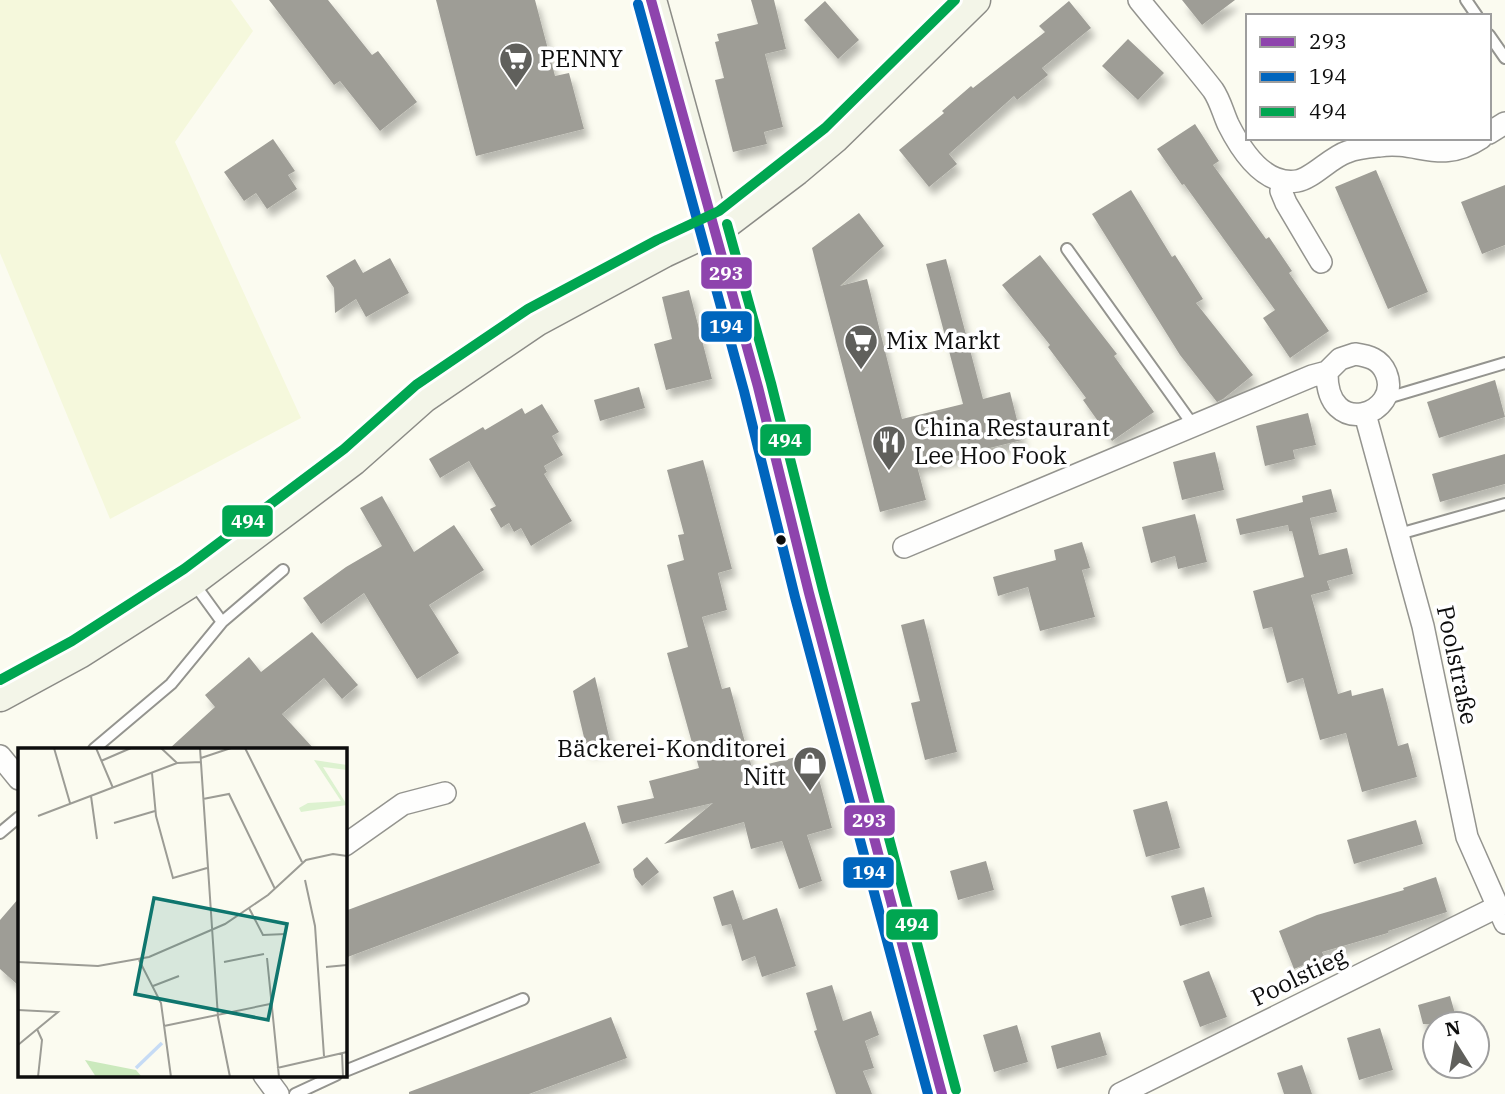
<svg xmlns="http://www.w3.org/2000/svg" width="1505" height="1094" font-family="'IBM Plex Serif',serif">
<defs>
<filter id="shadow"><feDropShadow dx="4.5" dy="8" stdDeviation="3.5" flood-color="#0004"/></filter>
</defs>
<rect width="100%" height="100%" fill="#fbfbf0"/>
<path fill="#f5f8dc" d="M0 0H231L253 31 175 142 301 418 110 519 0 253Z"/>
<path fill="#9e9d96" filter="url(#shadow)" d="M269 0H328L372 55 378 51 417 102 380 131 340 81 334 85Z
M436 0H535L555 76 569 73 584 129 476 156Z
M751 0H774L786 49 765 54 783 127 764 132 767 144 733 152 715 80 724 78 715 42 719 41 717 34 758 24Z
M1182 0H1235L1202 25Z
M825 1 859 40 838 59 804 20Z
M1069 1 1091 28 1042 68 1048 75 1017 100 1014 96 949 154 957 164 929 187 899 150 944 113 942 111 971 86 973 88 1045 32 1039 26Z
M1128 39 1164 73 1138 100 1102 66Z
M1195 124 1219 161 1213 165 1266 239 1269 237 1292 271 1289 273 1329 331 1290 358 1263 318 1275 310 1184 184 1182 185 1157 149Z
M273 139 295 171 288 175 297 189 267 209 256 193 244 201 224 172Z
M1376 170 1428 292 1388 309 1335 187Z
M1505 185V245L1482 254 1461 202Z
M1131 190 1172 257 1175 255 1203 299 1196 303 1253 375 1223 399 1217 402 1180 355 1092 214Z
M859 213 884 246 840 286 867 279 902 419 963 404 926 264 946 259 983 399 1010 392 1022 440 917 466 926 500 880 512 812 248Z
M1040 255 1117 354 1114 356 1154 412 1112 441 1083 400 1086 398 1048 347 1050 345 1002 285Z
M390 258 409 293 366 317 356 299 335 313 334 288 326 276 355 259 363 273Z
M689 290 712 379 666 390 654 344 672 339 662 297Z
M1495 380 1505 417 1439 438 1427 402Z
M639 387 645 408 600 421 594 400Z
M542 404 559 432 552 436 563 455 544 466 547 472 544 474 572 521 531 546 521 528 514 532 509 523 501 528 490 509 496 506 469 461 440 478 429 459 483 427 485 430 522 408 525 414Z
M1308 413 1316 445 1293 450 1295 459 1265 466 1256 426Z
M1215 452 1224 490 1182 500 1173 462Z
M1505 454V484L1440 502 1432 474Z
M703 460 732 569 718 573 727 610 702 617 722 689 730 687 752 768 812 753 832 828 807 835 822 881 799 889 782 841 751 849 744 822 664 844 713 803 622 824 617 806 654 798 649 781 699 768 667 653 688 647 667 565 684 560 678 535 684 534 667 470Z
M1331 489 1337 512 1310 518 1319 555 1347 548 1353 574 1327 581 1330 590 1311 595 1338 694 1351 690 1352 696 1383 688 1398 746 1408 743 1417 777 1362 792 1346 733 1320 740 1303 678 1287 683 1272 627 1263 629 1253 591 1304 577 1292 531H1289L1288 525 1240 535 1236 519 1303 502 1302 496Z
M382 496 414 552 454 525 484 570 429 605 459 653 417 679 364 593 321 624 303 598 346 567 382 546 360 508Z
M1195 514 1207 562 1178 569 1175 556 1151 563 1142 527Z
M1082 542 1090 568 1082 570 1095 617 1040 631 1028 587 998 596 993 577 1056 560 1054 550Z
M924 619 957 752 925 760 911 703 920 701 901 625Z
M312 632 358 685 342 699 324 678 282 714 314 749H169L215 707 205 695 249 657 261 672Z
M595 677 611 745 587 750 573 691Z
M1167 801 1180 848 1146 857 1133 810Z
M1416 820 1423 844 1354 864 1347 840Z
M585 822 600 863 345 958V911Z
M647 857 659 872 642 886 635 877 633 869Z
M986 861 994 890 958 900 950 871Z
M1436 877 1447 912 1388 931V933L1322 952 1324 956 1294 969 1279 931 1317 915 1404 890 1403 888Z
M1204 887 1212 917 1180 926 1171 896Z
M733 890 743 920 777 908 796 966 762 977 755 956 742 961 731 924 722 926 713 897Z
M19 898V986L0 969V920Z
M1209 971 1227 1017 1200 1027 1183 981Z
M832 985 843 1021 871 1011 879 1035 865 1041 874 1068 863 1071 872 1094H836L814 1031 817 1030 806 993Z
M1450 996 1458 1024H1423L1418 1005Z
M611 1017 627 1058 529 1094H409V1092Z
M1017 1025 1028 1062 994 1072 983 1035Z
M1380 1028 1393 1070 1359 1080 1347 1038Z
M1100 1032 1107 1055 1057 1069 1051 1046Z
M1302 1065 1312 1094H1284L1277 1073Z"/>
<g fill="none" stroke-linecap="round" stroke-linejoin="round">
<g stroke="#94948f" stroke-width="14">
<path id="lane" d="M1466 0 1477 16
M1489 35 1505 58
M1067 249 1193 425
M1384 399 1505 363
M1399 534 1505 504
M193 582 222 622
M94 749 171 684 222 622 283 570
M0 833 19 817
M345 1071 523 999
M295 1094 336 1075"/>
</g>
<g stroke="#94948f" stroke-width="24">
<path id="street" d="M1139 0C1163 30 1189 59 1213 90 1220 100 1223 113 1228 124 1241 150 1264 186 1297 181 1312 179 1331 157 1347 152 1357 148 1369 147 1379 146 1419 140 1440 165 1481 138
M1489 133 1505 123
M1284 181 1281 191 1286 203 1321 262
M1355 354C1369 356 1380 359 1386 373 1403 414 1326 441 1327 372L1340 359Z
M1365 414 1423 626 1467 837 1505 923
M904 547 1312 376 1327 372
M0 756 19 779
M345 845 403 804 445 793
M264 1075 278 1094
M1120 1094 1499 906"/>
</g>
<g stroke="#8b8b86" stroke-width="33">
<path id="secondary" d="M651 0 758 387 809 593 942 1094
M0 696 79 653 192 581 353 460 424 397 536 321 664 252 726 223 796 170 834 138 975 0"/>
</g>
<use href="#lane" stroke="#fefefd" stroke-width="10"/>
<use href="#street" stroke="#fefefd" stroke-width="21"/>
<use href="#secondary" stroke="#f3f5e8" stroke-width="30"/>
<g stroke="#fff" stroke-width="16">
<path id="bus-1" d="M651 0 758 387 809 593 942 1094"/>
</g>
<g stroke="#fff" stroke-width="16">
<path id="bus-2" d="M638 4 744 391 795 597 928 1094"/>
</g>
<g stroke="#fff" stroke-width="16">
<path id="bus-3" d="M727 224 771 383 823 590 956 1090
M0 680 72 641 184 569 344 449 416 385 528 309 657 240 719 211 825 128 955 0"/>
</g>
<use href="#bus-1" stroke="#8e44ad" stroke-width="10"/>
<use href="#bus-2" stroke="#0065bd" stroke-width="10"/>
<use href="#bus-3" stroke="#00a651" stroke-width="10"/>
</g>
<defs>
<g id="supermarket-pin" transform="scale(1.75)"><path d="M0 17L-7.5 6A9.5 9.5 0 1 1 7.5 6Z" fill="#60605c" stroke="#fff"/><path d="M-6-5.5h2.5l.6 2H6L4.5 2H-2.5L-4.4-4H-6ZM-1.5 3.2a1.3 1.3 0 1 0 .1 0ZM3 3.2a1.3 1.3 0 1 0 .1 0Z" fill="#fff"/></g>
<g id="restaurant-pin" transform="scale(1.75)"><path d="M0 17L-7.5 6A9.5 9.5 0 1 1 7.5 6Z" fill="#60605c" stroke="#fff"/><path d="M-5-6h1v4h1v-4h1v4h1v-4h1v5L-1.5 .5V6h-2V.5L-5-1ZM5-6V6H3V1.5H1.5Q1.5-4 5-6Z" fill="#fff"/></g>
<g id="shop-pin" transform="scale(1.75)"><path d="M0 17L-7.5 6A9.5 9.5 0 1 1 7.5 6Z" fill="#60605c" stroke="#fff"/><path d="M-5-2.5h2.3a2.7 3.5 0 0 1 5.4 0H5L5.5 6h-11ZM-1.5-2.5h3a1.5 2.3 0 0 0-3 0Z" fill="#fff"/></g>
</defs>
<g fill-rule="evenodd">
<use href="#supermarket-pin" x="516" y="59"/>
<use href="#supermarket-pin" x="861" y="341"/>
<use href="#restaurant-pin" x="889" y="442"/>
<use href="#shop-pin" x="810" y="763"/>
</g>
<circle fill="#0d0d0d" stroke="#fff" stroke-width="2.5" cx="781" cy="540" r="6"/>
<g text-anchor="middle" stroke-width="7" stroke-linejoin="round" paint-order="stroke">
<g font-size="24" fill="#0d0d0d" stroke="#fff" text-anchor="start">
<text x="540" y="67">PENNY</text>
<text x="886" y="349">Mix Markt</text>
<text x="914" y="436">China Restaurant<tspan x="914" dy="28">Lee Hoo Fook</tspan></text>
<text x="786" y="757" text-anchor="end">Bäckerei-Konditorei<tspan x="786" dy="28">Nitt</tspan></text>
</g>
<g font-size="24" fill="#0d0d0d" stroke="#fff">
<text transform="translate(1457 665) rotate(78)" y="8">Poolstraße</text>
<text transform="translate(1299 977) rotate(-26)" y="8">Poolstieg</text>
</g>
</g>
<g transform="translate(18 748)">
<rect width="329" height="329" fill="#fbfbf0"/>
<path d="M296 12 329 17V22L305 19 329 57 283 64 281 60 290 55 323 53Z" fill="#ddf2d0"/>
<path d="M67 312 118 322 124 329H78Z" fill="#cbe9bd"/>
<path fill="none" stroke="#c6dbf5" stroke-width="3.5" d="M118 320 144 295"/>
<path fill="none" stroke="#9c9c95" stroke-width="2" d="M36 0 52 55M78 0 95 40M143 0 159 15M182 0 200 269 212 329M227 0 284 114M183 10 213 0M83 13 113 0M134 25 138 68 155 130 189 120M73 48 79 91M185 51 211 46 257 141M20 68 159 15 183 14M96 75 137 63M287 132 297 178 306 308M231 160 245 187 268 186M249 210 261 329M121 212 143 255 153 329M0 214 80 218 131 209 207 176 250 147 288 112 315 106 329 108M206 214 246 206M308 219 329 217M135 238 161 228M0 262 40 264 0 297M146 278 252 256M19 281 24 292 20 329M324 305 325 329M259 320 329 304"/>
<path fill="#0f766e" fill-opacity="0.15" stroke="#0f766e" stroke-width="3.5" d="M136 150 269 176 250 272 117 246Z"/>
<rect width="329" height="329" fill="none" stroke="#0d0d0d" stroke-width="3.5"/>
</g>
<g stroke="#fff" stroke-width="2.5">
<rect x="700" y="256" width="53" height="34" rx="7" fill="#8e44ad"/>
<rect x="700" y="310" width="53" height="33" rx="7" fill="#0065bd"/>
<rect x="759" y="423" width="53" height="34" rx="7" fill="#00a651"/>
<rect x="221" y="504" width="53" height="34" rx="7" fill="#00a651"/>
<rect x="843" y="804" width="53" height="33" rx="7" fill="#8e44ad"/>
<rect x="842" y="856" width="53" height="33" rx="7" fill="#0065bd"/>
<rect x="885" y="908" width="54" height="33" rx="7" fill="#00a651"/>
</g>
<g font-size="19" text-anchor="middle" font-weight="bold" fill="#fff">
<text x="726" y="280">293</text>
<text x="726" y="333">194</text>
<text x="785" y="447">494</text>
<text x="248" y="528">494</text>
<text x="869" y="827">293</text>
<text x="869" y="879">194</text>
<text x="912" y="931">494</text>
</g>
<rect x="1246" y="14" width="245" height="126" fill="#ffffff" stroke="#9e9e9e" stroke-width="2"/>
<rect x="1260" y="37" width="35" height="10" fill="#8e44ad" stroke="#9e9e9e" stroke-width="2"/>
<text x="1309" y="49" font-size="21" fill="#0d0d0d">293</text>
<rect x="1260" y="72" width="35" height="10" fill="#0065bd" stroke="#9e9e9e" stroke-width="2"/>
<text x="1309" y="84" font-size="21" fill="#0d0d0d">194</text>
<rect x="1260" y="107" width="35" height="10" fill="#00a651" stroke="#9e9e9e" stroke-width="2"/>
<text x="1309" y="119" font-size="21" fill="#0d0d0d">494</text>
<g transform="translate(1456 1045) rotate(349)"><circle r="33" fill="#ffffff" stroke="#9e9e9e" stroke-width="2"/>
<path d="M0-5L12 26L0 18L-12 26Z" fill="#60605c"/>
<text y="-10" font-size="19" font-weight="bold" text-anchor="middle" fill="#0d0d0d">N</text>
</g>
</svg>
